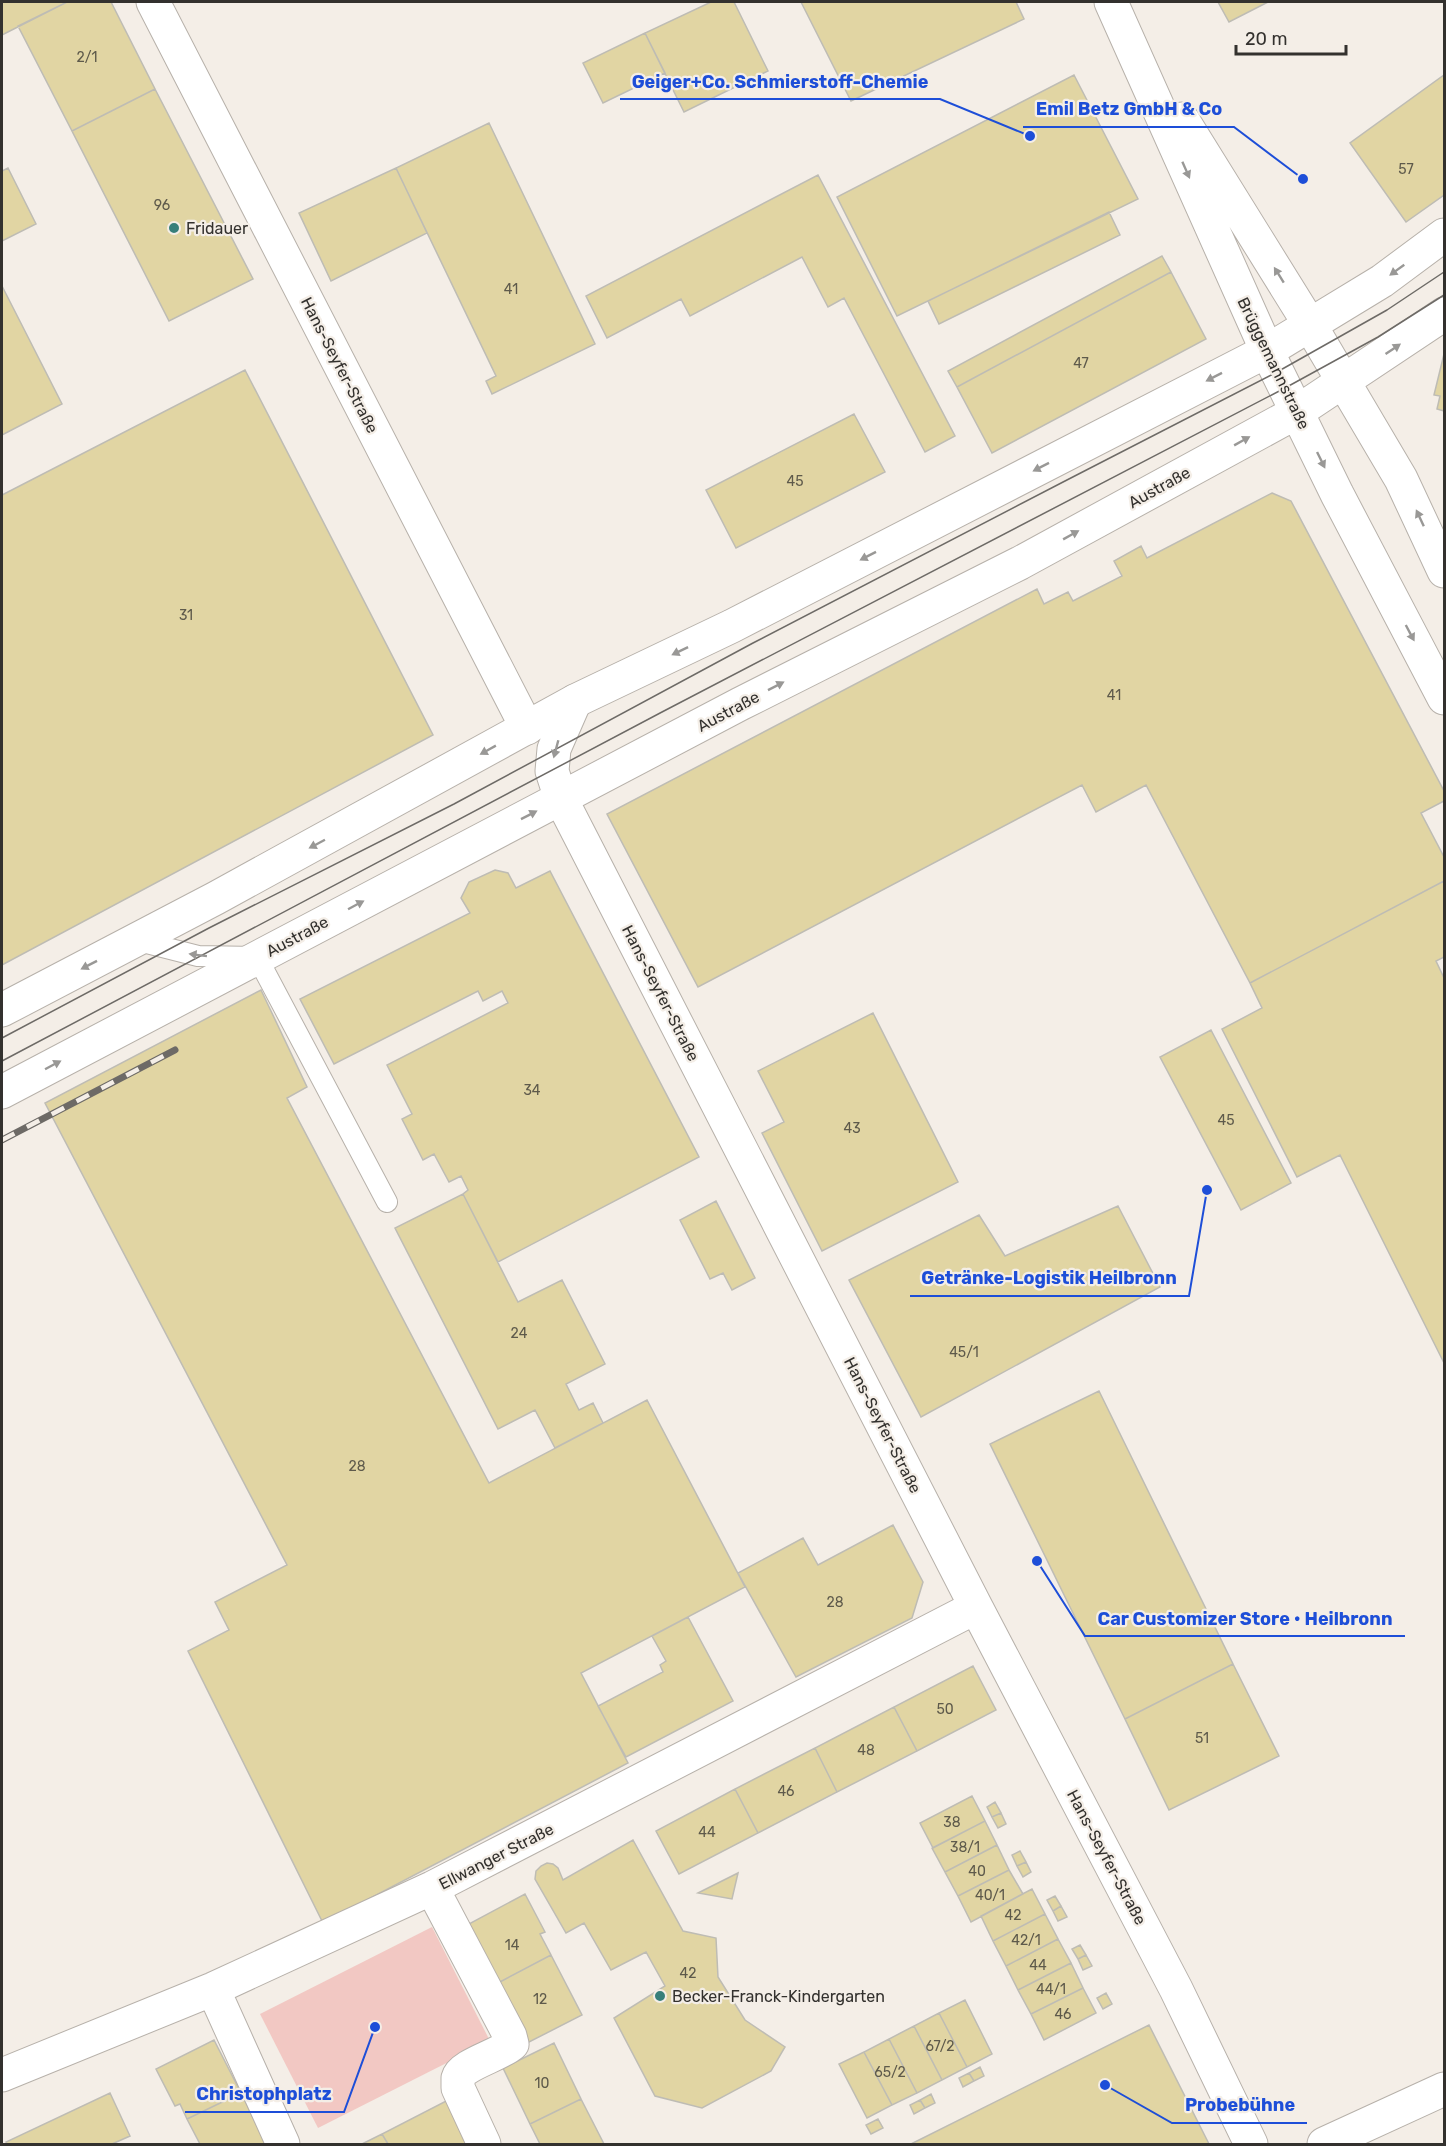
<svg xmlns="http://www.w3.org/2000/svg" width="1446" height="2146" font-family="Rubik,sans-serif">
<rect width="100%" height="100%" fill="#f4eee7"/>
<path fill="#f2c8c3" d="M432 1927 490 2041 318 2128 260 2014Z"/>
<path fill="#e1d5a3" stroke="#bebcb4" stroke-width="1.5" d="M2 2H67L2 35Z
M67 2H111L155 89 72 131 18 26Z
M711 2H734L768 71 684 112 645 33Z
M801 2H1016L1024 19 851 101Z
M1218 2H1268L1229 22Z
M645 33 665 73 603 103 583 63Z
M1074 75 1138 199 897 316 837 197Z
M1444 75V195L1406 222 1350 143Z
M155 89 253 279 169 321 72 131Z
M489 123 595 344 492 394 486 381 496 376 396 168Z
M8 168 36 224 2 241V171Z
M396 168 427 233 331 281 299 213Z
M818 175 955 436 925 452 844 298 828 307 802 257 690 316 681 299 607 338 586 296Z
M1109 212 1120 235 939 324 928 301Z
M1162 256 1171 272 957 387 948 371Z
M1171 272 1206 339 992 453 957 387Z
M2 286 62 404 2 435Z
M1444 354V353V411L1437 409 1440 396 1434 395Z
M245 370 433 735 2 965V495Z
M854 414 885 472 736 548 706 490Z
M1272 493 1291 501 1444 791V801L1421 813 1444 857V881L1250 983 1146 785 1096 812 1082 785 698 987 607 814 1037 589 1044 604 1068 592 1073 601 1122 576 1114 561 1141 546 1147 558Z
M495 870 508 873 516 888 550 871 699 1157 498 1262 463 1194 468 1190 461 1176 449 1182 434 1154 423 1160 402 1119 412 1114 387 1065 508 1003 502 991 483 1001 478 991 334 1064 300 999 470 913 461 898 469 882Z
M1444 881V957L1436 961 1444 978V1363L1340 1155 1297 1177 1222 1029 1262 1008 1250 983Z
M261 990 307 1087 287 1098 489 1483 647 1400 745 1587 581 1673 628 1763 323 1923 188 1651 229 1630 215 1602 287 1565 45 1103Z
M873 1013 958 1182 822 1251 762 1133 784 1122 758 1071Z
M1211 1030 1291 1183 1241 1210 1160 1057Z
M463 1194 518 1302 562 1280 605 1364 566 1384 579 1410 593 1403 603 1423 555 1448 535 1410 498 1429 395 1228Z
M716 1201 755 1278 732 1290 723 1273 710 1279 680 1220Z
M1118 1206 1160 1287 921 1417 849 1280 979 1215 1005 1256Z
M1099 1391 1233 1664 1125 1719 990 1444Z
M893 1525 923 1582 912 1618 796 1677 738 1573 803 1538 818 1565Z
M688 1617 733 1701 626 1757 598 1706 663 1672 660 1665 666 1661 652 1636Z
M1233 1664 1279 1756 1169 1810 1125 1719Z
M973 1666 996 1710 917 1751 894 1707Z
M894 1707 917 1751 837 1792 815 1748Z
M815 1748 837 1792 758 1833 735 1789Z
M735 1789 758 1833 679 1874 656 1831Z
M972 1796 985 1821 933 1848 920 1823Z
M995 1802 1001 1813 992 1817 987 1807Z
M1001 1813 1006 1824 998 1828 992 1817Z
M985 1821 997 1845 945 1872 932 1848Z
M633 1840 683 1931 716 1938 718 1977 745 2020 785 2047 771 2071 702 2108 655 2096 614 2018 665 1986 646 1952 611 1970 584 1923 566 1933 535 1879 536 1871 541 1866 547 1863 553 1864 558 1868 563 1880Z
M997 1845 1009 1870 958 1896 945 1872Z
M1020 1851 1026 1862 1017 1866 1012 1855Z
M1026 1862 1031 1872 1023 1877 1017 1866Z
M1009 1870 1023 1894 971 1922 958 1896Z
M738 1873 732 1899 698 1893Z
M1032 1889 1045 1914 993 1941 981 1916Z
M525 1894 545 1932 540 1934 551 1955 498 1983 467 1925Z
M1055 1896 1061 1906 1053 1911 1047 1900Z
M1061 1906 1067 1917 1058 1921 1053 1911Z
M1045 1914 1058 1939 1006 1966 993 1941Z
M1058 1939 1071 1963 1018 1990 1006 1966Z
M1080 1945 1086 1955 1078 1959 1072 1949Z
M551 1955 582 2015 529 2042 498 1983Z
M1086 1955 1092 1966 1083 1970 1078 1959Z
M1071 1963 1083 1988 1031 2014 1018 1990Z
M1083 1988 1096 2013 1044 2040 1031 2014Z
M1106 1993 1112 2004 1103 2009 1097 1998Z
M965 2000 992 2054 967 2067 939 2013Z
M939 2013 967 2067 942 2080 914 2026Z
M1149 2025 1209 2144H911Z
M914 2026 942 2080 917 2093 889 2039Z
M889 2039 917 2093 892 2105 864 2052Z
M214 2040 241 2093 187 2119 180 2104 175 2106 156 2069Z
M554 2043 581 2099 530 2124 503 2068Z
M864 2052 892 2105 867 2118 839 2064Z
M980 2067 984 2076 974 2081 969 2073Z
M969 2073 974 2081 963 2087 959 2078Z
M110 2093 130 2136 112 2144H7L6 2142Z
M241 2093 266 2144H200L187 2119Z
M931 2094 935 2103 925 2108 920 2100Z
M452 2098 476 2144H388L382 2134Z
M581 2099 604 2144H540L530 2124Z
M920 2100 925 2108 914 2114 910 2105Z
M878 2119 883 2128 871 2134 866 2125Z
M382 2134 388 2144H362Z"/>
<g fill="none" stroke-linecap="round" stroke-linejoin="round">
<g stroke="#b7b1aa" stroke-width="22">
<path id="service" d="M135 940 198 956 257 957 387 1202"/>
</g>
<g stroke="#b7b1aa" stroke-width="35">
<path id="minor" d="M153 2 527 728
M575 701 554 749 552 771 561 799 976 1607 1176 1989 1251 2144
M432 1888 510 2036 512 2044C500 2055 461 2065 458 2078 458 2078 458 2087 458 2088L484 2144
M213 1989 283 2144
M2 2075 213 1989 432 1888 976 1607
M1324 2144 1444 2089"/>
</g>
<g stroke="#b7b1aa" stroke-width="35">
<path id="tertiary" d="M1111 2 1267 351
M1182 119 1310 325"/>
</g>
<g stroke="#b7b1aa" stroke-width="35">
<path id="secondary" d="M1310 325 1401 479 1444 571
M1267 351 1337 494 1444 698
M2 1010 216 898 575 701 732 626 1267 351 1382 281 1444 235
M2 1092 740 704 1020 563 1297 412 1444 314"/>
</g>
<use href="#service" stroke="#fff" stroke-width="20"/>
<use href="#minor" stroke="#fff" stroke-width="33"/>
<use href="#tertiary" stroke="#fff" stroke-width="33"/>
<use href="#secondary" stroke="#fff" stroke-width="33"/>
<path stroke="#6d6a66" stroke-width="1.5" d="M2 1038 209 928 454 804 753 643 1065 481 1277 372 1387 310 1444 272
M2 1061 662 712 1285 388 1378 337 1444 295"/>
<g stroke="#6d6a66" stroke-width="7">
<path id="rail" d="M2 1140 175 1050"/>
</g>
<use href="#rail" stroke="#f4eee7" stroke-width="4.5" stroke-dasharray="14" stroke-linecap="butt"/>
</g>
<defs><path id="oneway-solid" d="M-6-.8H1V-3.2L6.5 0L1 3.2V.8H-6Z" transform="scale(1.5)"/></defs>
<g fill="#999896">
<use href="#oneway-solid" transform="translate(1186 170) rotate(66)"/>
<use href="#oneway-solid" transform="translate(1397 270) rotate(144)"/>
<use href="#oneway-solid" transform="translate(1279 275) rotate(-122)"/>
<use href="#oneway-solid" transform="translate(1393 349) rotate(-34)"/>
<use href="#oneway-solid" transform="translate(1214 377) rotate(153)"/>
<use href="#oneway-solid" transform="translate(1242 441) rotate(-29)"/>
<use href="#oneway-solid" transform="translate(1321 460) rotate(64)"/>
<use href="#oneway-solid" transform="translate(1041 467) rotate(153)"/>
<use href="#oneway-solid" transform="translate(1420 518) rotate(-115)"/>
<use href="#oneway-solid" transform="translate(1071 535) rotate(-29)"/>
<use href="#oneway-solid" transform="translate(868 556) rotate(153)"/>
<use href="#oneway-solid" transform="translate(1410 633) rotate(62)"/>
<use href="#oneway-solid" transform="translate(680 651) rotate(154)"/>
<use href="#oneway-solid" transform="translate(776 686) rotate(-27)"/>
<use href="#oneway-solid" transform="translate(556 749) rotate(105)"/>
<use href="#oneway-solid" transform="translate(488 750) rotate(151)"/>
<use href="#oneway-solid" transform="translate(529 815) rotate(-27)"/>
<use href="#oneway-solid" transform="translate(317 844) rotate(152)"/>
<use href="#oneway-solid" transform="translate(356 905) rotate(-28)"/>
<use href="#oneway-solid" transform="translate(198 955) rotate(-173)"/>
<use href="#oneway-solid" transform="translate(89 965) rotate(153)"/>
<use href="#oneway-solid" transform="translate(53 1065) rotate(-28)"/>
</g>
<g fill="#377f7a" stroke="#f4eee7" stroke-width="2">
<circle cx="174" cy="228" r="6"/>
<circle cx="660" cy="1996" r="6"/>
</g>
<g text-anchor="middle" stroke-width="4.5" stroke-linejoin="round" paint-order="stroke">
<g font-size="14" fill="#5e5a4b">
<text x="87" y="62">2/1</text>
<text x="1406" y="174">57</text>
<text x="162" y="210">96</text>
<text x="511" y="294">41</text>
<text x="1081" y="368">47</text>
<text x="795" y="486">45</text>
<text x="186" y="620">31</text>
<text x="1114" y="700">41</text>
<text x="532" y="1095">34</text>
<text x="1226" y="1125">45</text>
<text x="852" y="1133">43</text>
<text x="519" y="1338">24</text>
<text x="964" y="1357">45/1</text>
<text x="357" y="1471">28</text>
<text x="835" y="1607">28</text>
<text x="945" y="1714">50</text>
<text x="1202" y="1743">51</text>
<text x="866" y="1755">48</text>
<text x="786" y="1796">46</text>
<text x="952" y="1827">38</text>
<text x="707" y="1837">44</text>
<text x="965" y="1852">38/1</text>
<text x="977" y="1876">40</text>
<text x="990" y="1900">40/1</text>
<text x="1013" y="1920">42</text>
<text x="1026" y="1945">42/1</text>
<text x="512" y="1950">14</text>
<text x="1038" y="1970">44</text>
<text x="688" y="1978">42</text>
<text x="1051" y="1994">44/1</text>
<text x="540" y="2004">12</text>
<text x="1063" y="2019">46</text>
<text x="940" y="2051">67/2</text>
<text x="890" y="2077">65/2</text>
<text x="542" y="2088">10</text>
</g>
<g font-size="16" fill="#33312e" stroke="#f4eee7" text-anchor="start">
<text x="186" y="234">Fridauer</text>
<text x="672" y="2002">Becker-Franck-Kindergarten</text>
</g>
<g font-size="16" fill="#33312e" stroke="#f4eee7">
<text transform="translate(1274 363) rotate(64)" y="6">Brüggemannstraße</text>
<text transform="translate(340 365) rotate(63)" y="6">Hans-Seyfer-Straße</text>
<text transform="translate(1159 487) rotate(-29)" y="6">Austraße</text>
<text transform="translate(728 711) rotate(-28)" y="6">Austraße</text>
<text transform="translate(297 936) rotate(-28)" y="6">Austraße</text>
<text transform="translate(661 993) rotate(63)" y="6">Hans-Seyfer-Straße</text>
<text transform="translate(883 1425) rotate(63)" y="6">Hans-Seyfer-Straße</text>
<text transform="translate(496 1856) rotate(-27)" y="6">Ellwanger Straße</text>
<text transform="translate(1107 1857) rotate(62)" y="6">Hans-Seyfer-Straße</text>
</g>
</g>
<path fill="none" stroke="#1d4ed8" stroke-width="2" d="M1030 136L940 99H620M1303 179L1234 127H1023M1207 1190L1189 1296H910M1037 1561L1085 1636H1405M375 2027L344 2112H185M1105 2085L1172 2123H1307"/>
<g fill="#1d4ed8" stroke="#f4eee7" stroke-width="2">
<circle cx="1030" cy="136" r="6"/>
<circle cx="1303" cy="179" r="6"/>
<circle cx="1207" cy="1190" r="6"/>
<circle cx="1037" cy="1561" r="6"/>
<circle cx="375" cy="2027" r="6"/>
<circle cx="1105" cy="2085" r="6"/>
</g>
<g font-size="18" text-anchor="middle" font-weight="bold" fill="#1d4ed8" stroke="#f4eee7" stroke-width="4.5" stroke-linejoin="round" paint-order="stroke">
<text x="780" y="88">Geiger+Co. Schmierstoff-Chemie</text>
<text x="1129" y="115">Emil Betz GmbH &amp; Co</text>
<text x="1049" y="1284">Getränke-Logistik Heilbronn</text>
<text x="1245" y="1625">Car Customizer Store • Heilbronn</text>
<text x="264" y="2100">Christophplatz</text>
<text x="1240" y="2111">Probebühne</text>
</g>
<rect width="1446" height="2146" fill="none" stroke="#33312e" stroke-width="6"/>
<path d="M1236 45v9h110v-9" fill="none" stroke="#33312e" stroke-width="3"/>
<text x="1245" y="45" font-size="18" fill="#33312e" stroke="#f4eee7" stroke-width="4.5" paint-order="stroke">20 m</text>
</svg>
